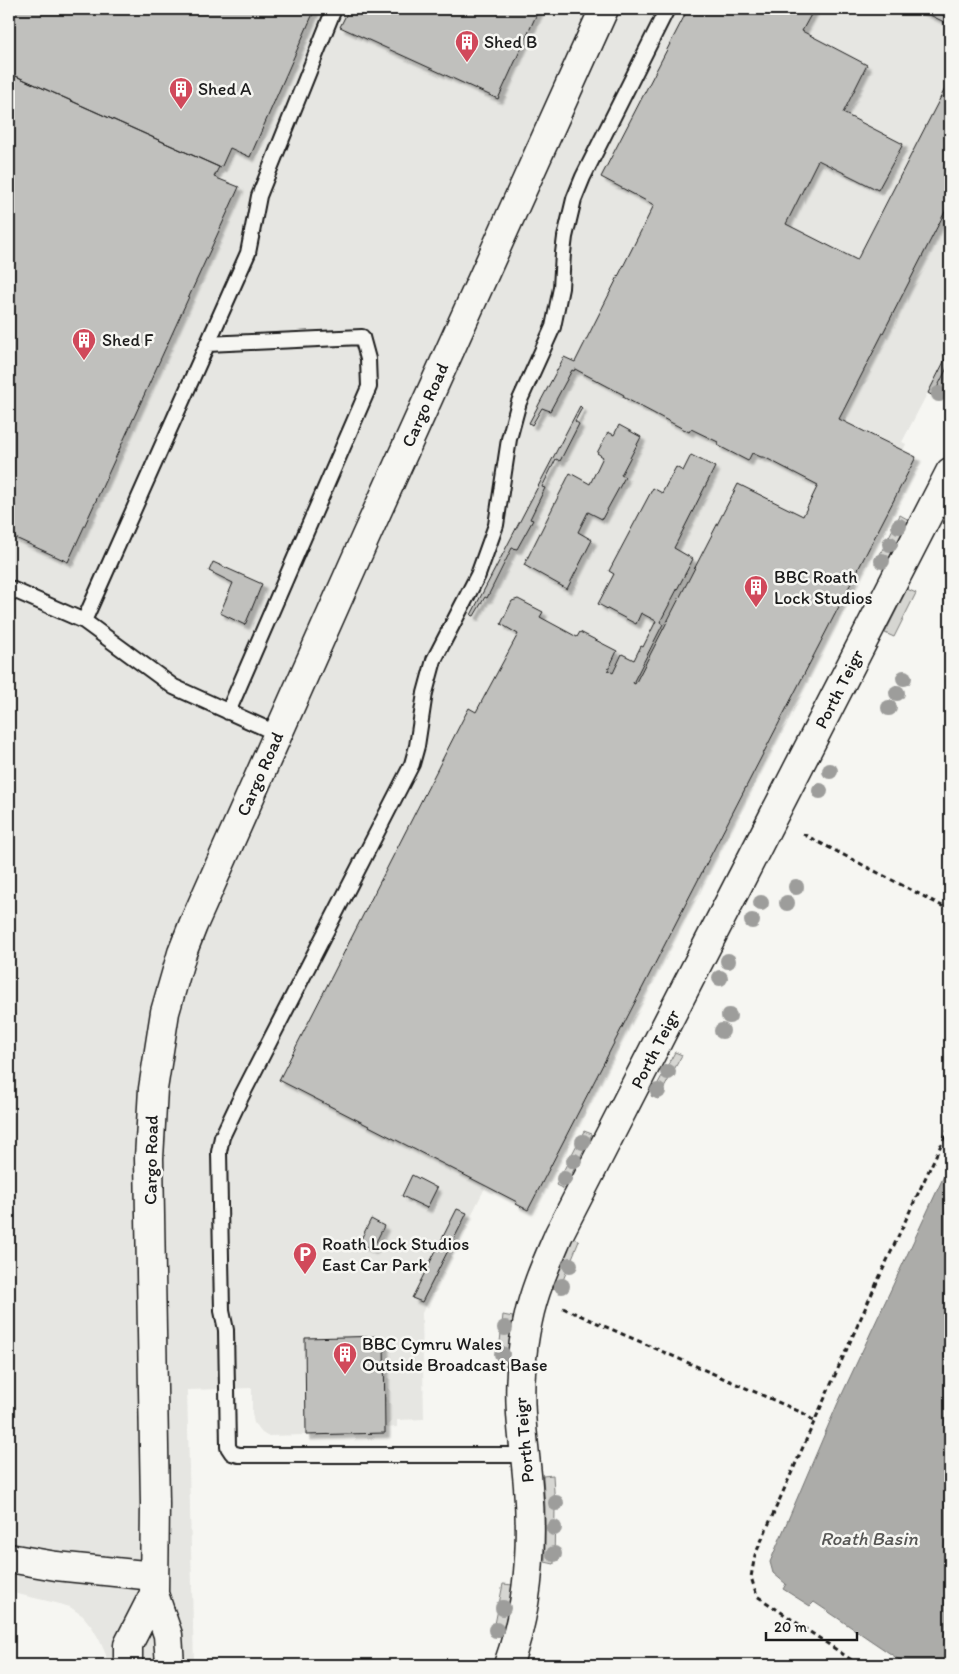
<svg xmlns="http://www.w3.org/2000/svg" width="959" height="1674" font-family="Itim,sans-serif">
<defs>
<filter id="shadow"><feDropShadow dx="4.5" dy="4.5" stdDeviation="1" flood-color="#0004"/></filter>
</defs>
<rect width="100%" height="100%" fill="#f6f6f2"/>
<filter id="ink" filterUnits="userSpaceOnUse"><feTurbulence type="fractalNoise" baseFrequency=".02" numOctaves="2"/><feDisplacementMap in="SourceGraphic" scale="10" xChannelSelector="R" yChannelSelector="G"/><feConvolveMatrix kernelMatrix="1 2 1 2 8 2 1 2 1" color-interpolation-filters="sRGB"/></filter>
<g filter="url(#ink)">
<path fill="#e6e6e2" d="M9 9H950V362L933 396 927 394 902 442 906 444 903 451 916 457 528 1210 516 1204 517 1202 486 1186 422 1313 424 1419 397 1420V1427L386 1428 385 1433 267 1436 262 1433 254 1423 252 1413V1388L187 1390 194 1665H106V1655L100 1641 92 1627 83 1616 70 1607 56 1603 9 1592Z"/>
<path fill="#d6d6d2" stroke="#797977" d="M900 515 909 520 884 568 875 564Z
M907 589 916 593 894 637 885 633Z
M675 1052 682 1055 658 1099 651 1096Z
M584 1131 592 1134 564 1189 556 1185Z
M572 1237 579 1241 559 1290 550 1287Z
M503 1315 513 1317 507 1369H497Z
M553 1475 555 1508 554 1564 545 1562V1507L543 1476Z
M503 1584 513 1585 502 1637 493 1634Z"/>
<path fill="#acaca9" stroke="#727271" d="M950 1163V1665H907L814 1602 810 1606 783 1589 786 1584 773 1573 770 1562 837 1405Z"/>
<path fill="#c0c0bd" stroke="#1c1c1c" filter="url(#shadow)" d="M9 9H315L250 157 230 148 221 168 9 73Z
M349 9H539L498 99 340 27Z
M688 9H814L802 31 867 65 843 113 903 144 878 190 818 160 786 224 857 260 949 81H950V202L839 419 916 457 528 1210 516 1204 517 1202 486 1186 279 1080 463 719 469 708 476 712 518 634 501 624 512 601 518 599 543 612 540 617 577 637 580 632 617 651 608 670 613 673 622 654 634 660 641 646 643 647 656 621 641 613 636 624 598 604 614 574 609 571 653 488 662 493 676 467 683 471 691 455 715 467 674 548 693 559 660 622 663 624 633 683 635 684 738 484 803 516 818 485 764 457H761L752 453 748 461 717 445 718 442 691 429 689 432 623 397 624 395 575 369 574 371 572 370 550 411 542 408 532 425 529 423 564 357 575 362 654 205 601 177Z
M918 9H931L950 19V25Z
M9 73 219 167 214 177 239 187 68 562 9 535Z
M950 350V362L933 396 928 393Z
M580 406 582 408 575 421 579 424 560 461 556 459 542 487 545 488 530 519 533 520 517 549 512 548 487 598 485 597 474 616 471 615Z
M619 425 641 437 621 475 625 477 602 519 588 512 578 532 592 540 567 589 524 565 570 473 590 484 603 457 597 453 608 432 614 435Z
M213 562 262 584 245 625 220 613 233 583 209 571Z
M412 1175 437 1188 427 1208 402 1196Z
M457 1209 467 1213 422 1302 412 1298Z
M371 1219 384 1226 372 1250 359 1243Z
M384 1336 385 1433 306 1435 305 1338Z"/>
<g fill="none" stroke-linecap="round" stroke-linejoin="round">
<g stroke="#1c1c1c" stroke-width="18">
<path id="service" d="M207 344 362 337 368 359 369 387 228 712
M9 588 84 621 174 687 278 734
M84 621 248 253 259 196 334 9
M524 1455H239L232 1453 228 1447 226 1330 222 1311 219 1152 222 1137 241 1097 412 764 417 746 425 693 434 660 478 575 496 525 509 439 519 402 553 327 561 288 563 253 565 237 574 199 583 177 667 9"/>
</g>
<g stroke="#1c1c1c" stroke-width="31">
<path id="minor" d="M9 1558 56 1566 154 1576
M128 1665V1645L154 1594
M170 1665 168 1635 154 1594 155 1504 149 1158 153 1089 165 1012 182 953 193 925 366 536 604 9
M508 1665C529 1607 533 1547 528 1486 525 1448 518 1411 521 1372 522 1355 524 1336 528 1320 534 1290 547 1262 559 1234L950 472"/>
</g>
<path stroke="#1c1c1c" stroke-width="3" stroke-dasharray="5 4" stroke-linecap="butt" d="M803 834 950 910
M563 1308 803 1413 814 1421
M859 1665 757 1596 751 1577 755 1555C819 1411 882 1268 950 1126"/>
<use href="#service" stroke="#f6f6f2" stroke-width="14"/>
<use href="#minor" stroke="#f6f6f2" stroke-width="28"/>
</g>
<g fill="#9d9d9b">
<circle cx="939" cy="394" r="8"/>
<circle cx="899" cy="526" r="8"/>
<circle cx="890" cy="544" r="8"/>
<circle cx="882" cy="561" r="8"/>
<circle cx="904" cy="678" r="8"/>
<circle cx="897" cy="693" r="8"/>
<circle cx="889" cy="708" r="8"/>
<circle cx="830" cy="771" r="8"/>
<circle cx="820" cy="791" r="8"/>
<circle cx="796" cy="887" r="8"/>
<circle cx="761" cy="903" r="8"/>
<circle cx="787" cy="903" r="8"/>
<circle cx="752" cy="921" r="8"/>
<circle cx="728" cy="961" r="8"/>
<circle cx="720" cy="978" r="8"/>
<circle cx="729" cy="1016" r="8"/>
<circle cx="722" cy="1031" r="8"/>
<circle cx="668" cy="1072" r="8"/>
<circle cx="658" cy="1091" r="8"/>
<circle cx="583" cy="1142" r="8"/>
<circle cx="574" cy="1161" r="8"/>
<circle cx="564" cy="1179" r="8"/>
<circle cx="570" cy="1265" r="8"/>
<circle cx="562" cy="1286" r="8"/>
<circle cx="505" cy="1328" r="8"/>
<circle cx="502" cy="1354" r="8"/>
<circle cx="556" cy="1503" r="8"/>
<circle cx="554" cy="1528" r="8"/>
<circle cx="554" cy="1554" r="8"/>
<circle cx="503" cy="1608" r="8"/>
<circle cx="496" cy="1630" r="8"/>
</g>
</g>
<defs>
<g id="building-pin" transform="scale(1.25)"><path d="M0 17L-7.5 6A9.5 9.5 0 1 1 7.5 6Z" fill="#d1495b" stroke="#f6f6f2"/><path d="M-4-6H4V6H1V3H-1V6H-4ZM-2.5-4.3h1.7v1.8h-1.7ZM.8-4.3h1.7v1.8H.8ZM-2.5-1h1.7V.8h-1.7ZM.8-1h1.7V.8H.8Z" fill="#fff"/></g>
<g id="parking-pin" transform="scale(1.25)"><path d="M0 17L-7.5 6A9.5 9.5 0 1 1 7.5 6Z" fill="#d1495b" stroke="#f6f6f2"/><path d="M-3.5-5.5H1a3.5 3.5 0 0 1 0 7H-1V5.5H-3.5ZM-1-3.4V-.6H.8a1.4 1.4 0 0 0 0-2.8Z" fill="#fff"/></g>
</defs>
<g fill-rule="evenodd">
<use href="#building-pin" x="467" y="42"/>
<use href="#building-pin" x="181" y="89"/>
<use href="#building-pin" x="84" y="340"/>
<use href="#building-pin" x="756" y="587"/>
<use href="#parking-pin" x="305" y="1254"/>
<use href="#building-pin" x="345" y="1354"/>
</g>
<g text-anchor="middle" stroke-width="5" stroke-linejoin="round" paint-order="stroke">
<g font-size="18" fill="#1c1c1c" stroke="#f6f6f2" text-anchor="start">
<text x="484" y="48">Shed B</text>
<text x="198" y="95">Shed A</text>
<text x="102" y="346">Shed F</text>
<text x="774" y="583">BBC Roath<tspan x="774" dy="21">Lock Studios</tspan></text>
<text x="322" y="1250">Roath Lock Studios<tspan x="322" dy="21">East Car Park</tspan></text>
<text x="362" y="1350">BBC Cymru Wales<tspan x="362" dy="21">Outside Broadcast Base</tspan></text>
</g>
<g font-size="18" fill="#1c1c1c" stroke="#f6f6f2">
<text transform="translate(425 405) rotate(-66)" y="6">Cargo Road</text>
<text transform="translate(839 689) rotate(-63)" y="6">Porth Teigr</text>
<text transform="translate(260 774) rotate(-66)" y="6">Cargo Road</text>
<text transform="translate(655 1049) rotate(-63)" y="6">Porth Teigr</text>
<text transform="translate(151 1160) rotate(-89)" y="6">Cargo Road</text>
<text transform="translate(524 1440) rotate(-95)" y="6">Porth Teigr</text>
</g>
<g font-size="19" font-style="italic" fill="#565654" stroke="#f6f6f2">
<text x="869" y="1545">Roath Basin</text>
</g>
</g>
<rect width="959" height="1674" fill="none" stroke="#f6f6f2" stroke-width="30"/>
<rect x="15" y="15" width="929" height="1644" fill="none" stroke="#1c1c1c" stroke-width="2" filter="url(#ink)"/>
<path d="M766 1632v8h91v-8" fill="none" stroke="#1c1c1c" stroke-width="2.5"/>
<text x="774" y="1632" font-size="15" fill="#1c1c1c" stroke="#f6f6f2" stroke-width="4" paint-order="stroke">20 m</text>
</svg>
